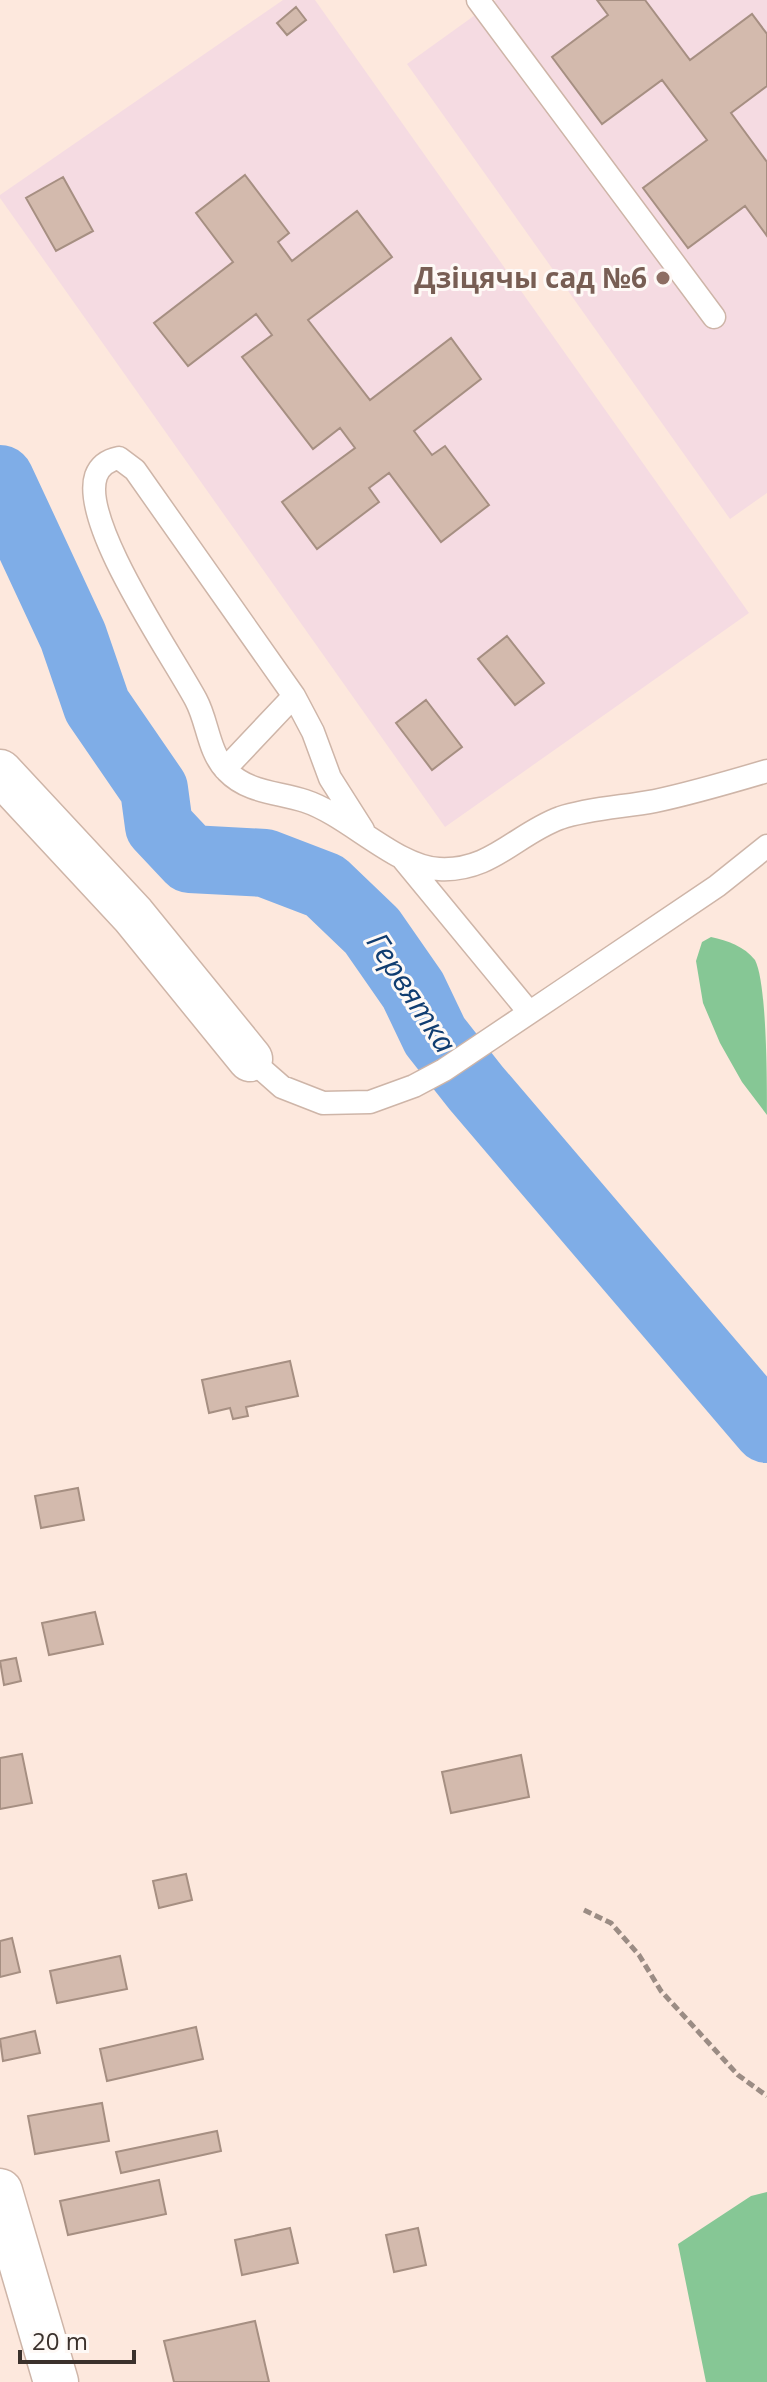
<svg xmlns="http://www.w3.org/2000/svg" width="767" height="2382" font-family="'Open Sans',sans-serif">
<rect width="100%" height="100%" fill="#fde8dd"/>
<path fill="#f5dbe2" d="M283 0H315L749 613 445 827 0 198V195Z
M496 0H767V493L730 519 407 64Z"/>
<path fill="#86c795" d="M711 937C728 941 744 946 755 960 767 983 767 1082 767 1115L742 1082 720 1043 703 1003 696 961 702 942Z
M767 2192V2382H706L678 2244 751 2196Z"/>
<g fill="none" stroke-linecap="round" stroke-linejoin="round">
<path stroke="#7fade7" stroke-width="68" d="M0 479 73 636 97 706 154 789 159 826 190 859 265 863 325 886 372 931 413 990 435 1036 476 1088 767 1429"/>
</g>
<path fill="#d3baad" stroke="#a68f82" stroke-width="2" d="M597 0H645L690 60 752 14 767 34V86L731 113 767 162V236L745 206 688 248 643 188 707 140 662 80 602 124 552 57 608 15Z
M296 7 306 20 287 35 277 23Z
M245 175 289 233 278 242 292 261 357 211 392 257 308 320 370 400 451 338 481 379 414 431 432 455 445 446 489 505 441 542 389 473 369 488 379 502 317 549 282 502 355 448 340 428 313 449 242 357 272 335 256 314 188 366 154 323 233 262 196 213Z
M63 177 93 231 56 251 26 198Z
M507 636 544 683 515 705 478 659Z
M426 700 462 747 432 770 396 723Z
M290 1361 298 1396 246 1407 248 1416 233 1419 230 1408 209 1413 202 1380Z
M78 1488 84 1520 41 1528 35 1496Z
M95 1612 103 1644 49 1655 42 1623Z
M16 1658 21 1681 4 1685 0 1661Z
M22 1754 32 1803 0 1809V1758Z
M521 1755 529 1797 451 1813 442 1772Z
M186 1874 192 1900 159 1908 153 1881Z
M12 1938 20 1972 0 1977V1941Z
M120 1956 127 1989 57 2003 50 1971Z
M196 2027 203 2059 107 2081 100 2049Z
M35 2031 40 2053 3 2061 0 2039Z
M102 2103 109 2141 35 2154 28 2116Z
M217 2131 221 2151 121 2173 116 2152Z
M159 2180 166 2214 68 2235 60 2201Z
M290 2228 298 2263 242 2275 235 2240Z
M418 2228 426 2265 394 2272 386 2235Z
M255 2321 269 2382H174L164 2341Z"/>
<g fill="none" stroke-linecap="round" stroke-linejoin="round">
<g stroke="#ceb5a8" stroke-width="25">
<path id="lane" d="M478 0 714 317
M294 696 313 732 330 778 363 830
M225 769 294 696 135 470 119 458C109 460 100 465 96 476 80 523 172 655 196 700 208 722 208 752 227 771 248 793 278 792 305 801 348 815 396 867 439 869 491 872 516 834 560 818 590 808 624 807 655 801 693 793 730 782 767 771
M403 859 529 1012
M250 1059 282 1087 323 1103 370 1102 414 1086 444 1070 563 990 717 886 767 846"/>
</g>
<g stroke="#ceb5a8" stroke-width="47">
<path id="street" d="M0 772 133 915 250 1059"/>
</g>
<g stroke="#ceb5a8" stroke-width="47">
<path id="secondary" d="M0 2191 56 2382"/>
</g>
<path stroke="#9b8c84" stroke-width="5" stroke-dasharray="8 4" stroke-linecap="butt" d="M584 1910 611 1923 639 1955 661 1991 738 2075 767 2096"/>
<use href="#lane" stroke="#fff" stroke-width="22"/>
<use href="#street" stroke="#fff" stroke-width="44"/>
<use href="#secondary" stroke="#fff" stroke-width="44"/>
</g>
<circle fill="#8d6e63" stroke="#fef9f6" stroke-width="3" cx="663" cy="278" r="8"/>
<g text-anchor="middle" stroke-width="6" stroke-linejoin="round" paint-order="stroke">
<g font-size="28" font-weight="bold" fill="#785e54" stroke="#fef9f6" text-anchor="end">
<text x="647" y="288">Дзіцячы сад №6</text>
</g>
<g font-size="30" font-style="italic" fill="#103d71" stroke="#fef9f6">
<text transform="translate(411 993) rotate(57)" y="10">Гервятка</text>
</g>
</g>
<path d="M20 2350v12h114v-12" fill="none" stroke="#3b312c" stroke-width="4"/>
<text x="32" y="2350" font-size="24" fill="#3b312c" stroke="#fef9f6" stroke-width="6" paint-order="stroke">20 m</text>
</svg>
